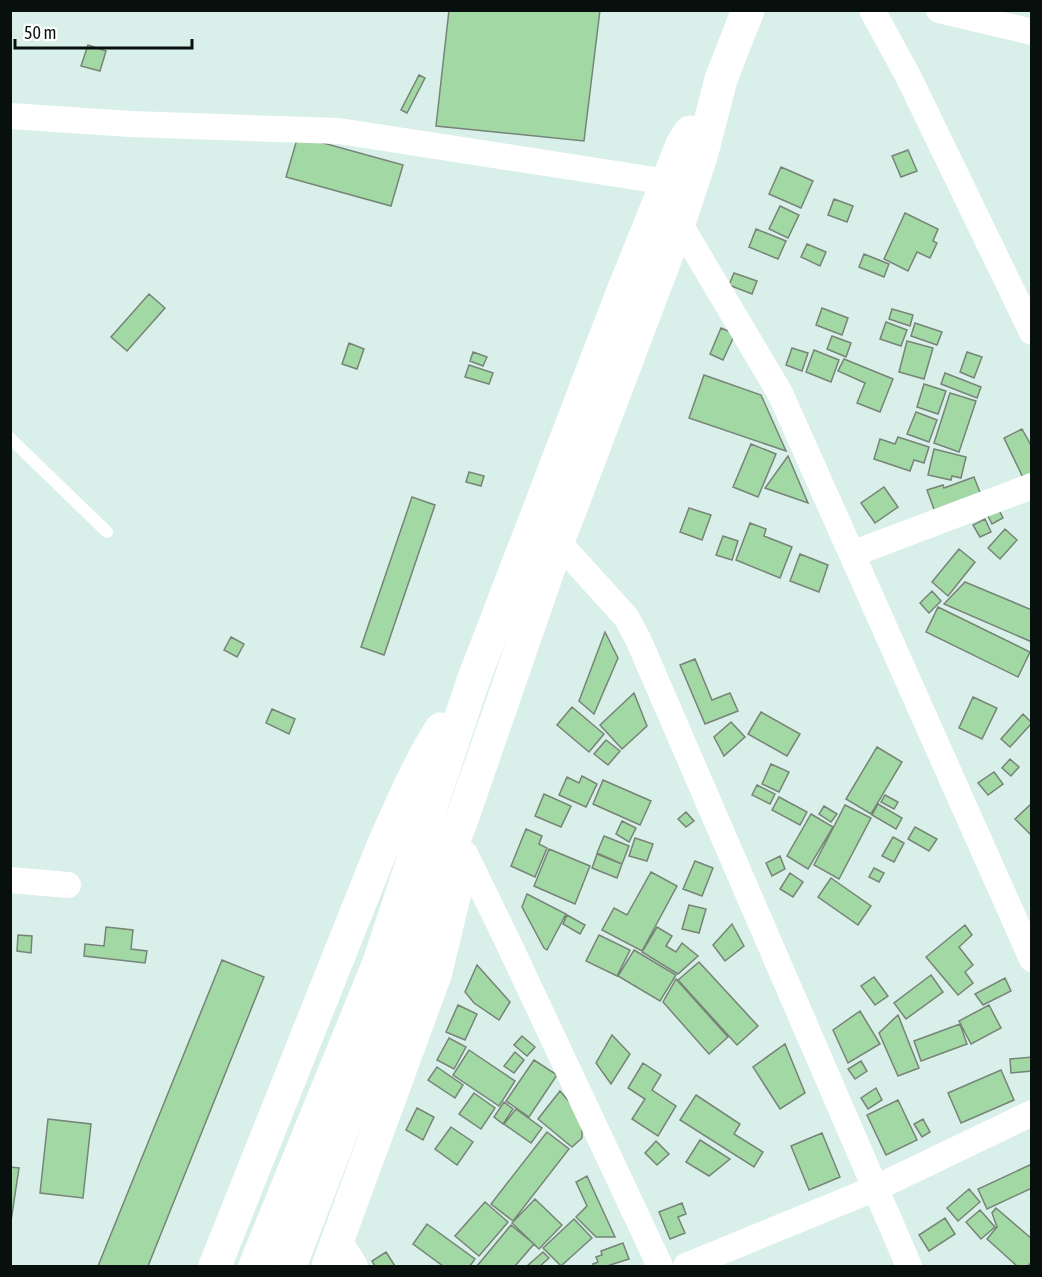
<svg xmlns="http://www.w3.org/2000/svg" width="1042" height="1277" font-family="'Asap Condensed',sans-serif">
<rect width="100%" height="100%" fill="#d9f0ea"/>
<path fill="#a1d8a3" stroke="#778477" stroke-width="1.5" d="M449 10H600L584 141 436 126Z
M88 45 106 51 100 71 81 66Z
M419 75 425 78 407 113 401 110Z
M298 136 403 165 391 206 286 177Z
M908 150 917 171 901 177 892 156Z
M781 167 813 181 801 208 769 194Z
M834 199 853 206 847 222 828 215Z
M780 206 799 215 788 238 769 229Z
M905 213 938 229 933 241 937 243 930 258 917 252 908 271 884 259Z
M756 229 786 241 778 259 749 247Z
M807 244 826 252 820 266 801 257Z
M864 254 889 264 884 277 859 267Z
M734 273 757 281 752 294 729 285Z
M149 294 165 308 127 351 111 337Z
M822 308 848 318 842 335 816 325Z
M892 309 913 315 910 326 889 319Z
M886 322 907 330 901 346 880 339Z
M915 323 942 332 937 345 911 336Z
M721 328 735 334 723 360 710 354Z
M832 336 851 343 846 357 827 349Z
M907 341 933 348 924 379 899 372Z
M349 343 364 349 357 369 342 364Z
M792 348 808 353 802 371 786 365Z
M814 350 839 360 831 382 806 372Z
M473 352 487 357 483 366 470 361Z
M967 352 982 357 974 378 960 372Z
M844 359 893 379 880 412 857 403 865 383 838 371Z
M469 365 493 373 489 384 465 377Z
M945 373 981 387 977 398 941 384Z
M704 375 761 395 786 451 689 418Z
M924 384 946 391 938 414 917 407Z
M950 393 976 401 959 452 934 443Z
M916 412 937 420 929 442 907 434Z
M1022 429 1032 447V481L1026 484 1004 438Z
M898 437 929 447 924 463 914 460 910 471 874 459 880 439 895 444Z
M751 444 776 454 758 497 733 487Z
M934 449 966 457 961 478 952 476 951 480 928 475Z
M788 456 808 503 765 488Z
M469 472 484 476 481 486 466 482Z
M974 477 981 495 935 512 927 490 943 485 944 488Z
M884 487 898 507 875 523 861 503Z
M412 497 435 505 384 655 361 647Z
M689 508 711 515 702 540 680 532Z
M998 508 1003 518 992 524 987 514Z
M985 519 991 532 980 537 973 525Z
M750 523 766 529 764 536 792 547 780 578 736 560Z
M1005 529 1017 540 1000 559 988 548Z
M723 536 738 541 732 560 716 555Z
M959 549 975 562 948 596 932 582Z
M800 554 828 565 819 592 790 581Z
M965 582 1032 610V642L944 604Z
M932 591 941 601 929 613 920 603Z
M938 607 1030 652 1018 677 926 632Z
M605 632 618 658 594 714 579 701Z
M231 637 244 644 237 657 224 650Z
M695 659 712 700 730 693 738 711 705 724 680 665Z
M634 693 647 726 622 749 600 725Z
M973 697 997 708 982 739 959 728Z
M572 707 604 734 589 752 557 725Z
M272 709 295 719 289 734 266 723Z
M761 712 800 734 787 756 748 734Z
M1023 714 1032 723 1010 747 1001 739Z
M731 722 745 737 724 756 714 737Z
M606 740 620 751 608 765 594 754Z
M877 747 902 762 871 814 846 799Z
M1010 759 1019 767 1011 776 1002 768Z
M771 764 789 772 779 792 762 784Z
M994 772 1003 784 988 795 978 783Z
M582 776 597 784 586 807 559 795 567 777 579 783Z
M603 780 651 801 640 825 593 804Z
M757 785 775 794 770 804 752 795Z
M544 794 571 806 561 827 535 816Z
M885 795 898 802 894 809 881 802Z
M779 797 807 812 800 825 772 810Z
M878 804 902 818 896 829 872 815Z
M845 805 871 818 839 879 814 865Z
M1030 805 1032 806V836L1015 819Z
M824 806 837 814 831 822 819 814Z
M686 812 694 821 686 827 678 819Z
M811 814 833 827 808 869 787 856Z
M622 821 636 828 629 842 616 834Z
M915 827 937 839 929 851 908 839Z
M526 829 542 836 539 844 547 848 535 877 511 866Z
M604 836 629 846 622 864 597 853Z
M893 837 904 843 894 862 882 856Z
M635 838 653 844 647 861 629 856Z
M549 849 590 866 575 904 534 886Z
M597 854 622 864 617 878 592 868Z
M780 856 785 869 772 876 766 863Z
M695 861 713 868 702 896 683 889Z
M874 868 884 873 879 882 869 877Z
M651 872 677 886 642 951 602 930 614 908 627 915Z
M790 873 803 882 793 897 780 889Z
M831 878 871 906 858 925 818 897Z
M527 894 566 914 547 950 544 948 522 907Z
M689 905 706 909 699 933 682 929Z
M567 915 585 925 580 934 563 924Z
M732 924 744 946 725 961 713 945Z
M965 925 972 935 959 947 973 965 965 972 973 983 958 995 926 957Z
M106 927 133 930 131 949 147 951 145 963 84 956 85 944 104 946Z
M657 927 672 936 666 946 676 952 682 943 698 956 678 974 642 952Z
M18 935 32 936 31 953 17 951Z
M599 935 630 950 617 976 586 961Z
M634 950 676 975 660 1001 618 976Z
M222 960 264 977 148 1266H98Z
M699 962 758 1026 737 1045 678 980Z
M477 965 510 1002 499 1020 474 1003 465 992Z
M931 975 943 992 906 1019 894 1003Z
M874 977 888 996 875 1005 861 986Z
M1005 978 1011 991 983 1005 975 994Z
M676 979 728 1037 709 1054 663 1002Z
M458 1005 477 1014 465 1040 446 1032Z
M989 1005 1001 1028 971 1044 959 1021Z
M860 1011 880 1044 848 1063 833 1030Z
M898 1015 919 1068 898 1076 879 1033Z
M960 1024 967 1044 921 1061 914 1041Z
M612 1035 630 1054 611 1084 596 1063Z
M522 1036 535 1047 527 1056 514 1045Z
M449 1038 466 1047 454 1069 437 1060Z
M785 1044 805 1093 780 1109 753 1067Z
M469 1050 515 1081 499 1106 453 1075Z
M515 1052 524 1060 514 1073 504 1066Z
M1032 1057V1071L1011 1073 1010 1059Z
M534 1060 557 1075 529 1117 506 1101Z
M861 1061 867 1071 855 1079 848 1069Z
M643 1063 661 1075 652 1090 676 1106 658 1136 632 1119 645 1099 628 1088Z
M437 1067 463 1085 455 1098 428 1080Z
M1001 1070 1014 1100 961 1123 948 1093Z
M876 1088 882 1100 868 1109 861 1098Z
M560 1091 582 1117V1138L572 1147 538 1119Z
M474 1093 495 1108 481 1129 459 1114Z
M696 1095 740 1124 734 1134 763 1152 754 1167 680 1120Z
M898 1100 917 1140 886 1155 867 1115Z
M504 1102 513 1109 503 1124 494 1117Z
M417 1108 434 1117 423 1140 406 1130Z
M516 1109 542 1128 531 1143 504 1124Z
M48 1119 91 1124 83 1198 40 1193Z
M923 1119 930 1132 922 1137 914 1124Z
M451 1127 473 1142 457 1165 435 1149Z
M547 1132 569 1149 513 1221 491 1204Z
M822 1133 840 1177 809 1190 791 1146Z
M700 1140 730 1159 709 1176 686 1162Z
M656 1141 669 1154 657 1165 645 1153Z
M1032 1164V1188L987 1209 978 1189Z
M10 1167 19 1168 10 1228Z
M587 1176 615 1237H596L576 1217 587 1206 576 1182Z
M969 1189 980 1202 958 1221 947 1208Z
M535 1199 562 1225 539 1249 512 1223Z
M485 1202 508 1222 479 1256 455 1236Z
M682 1203 686 1214 678 1217 685 1233 670 1239 659 1212Z
M996 1208 1032 1239V1262L1027 1266H1017L987 1239 997 1227 992 1213Z
M980 1210 995 1227 981 1239 966 1222Z
M945 1218 955 1234 929 1251 919 1235Z
M574 1219 592 1238 561 1266 543 1248Z
M427 1224 475 1259 470 1266H443L413 1244Z
M511 1225 534 1244 515 1266H477Z
M623 1243 629 1259 607 1266H594L593 1264 598 1262 596 1257 602 1255 601 1251Z
M386 1252 395 1266H375L372 1261Z
M543 1252 549 1258 540 1266H527Z"/>
<g fill="none" stroke-linecap="round" stroke-linejoin="round">
<path stroke="#fff" stroke-width="12" d="M10 438 107 532"/>
<path stroke="#fff" stroke-width="26" d="M872 10 909 78 1032 332
M939 10 1032 32
M10 116 131 124 339 131 668 182
M679 223 780 393 1032 959
M558 542 626 617 638 639 909 1266
M852 554 1032 486
M465 854 507 940 660 1266
M10 880 68 885
M338 1239 355 1266
M686 1266 876 1188 1032 1113"/>
<path stroke="#fff" stroke-width="33" d="M215 1266 382 848C400 808 417 766 441 729
M255 1266 378 965 473 681 623 291 682 145 690 132
M290 1266 461 822 558 542 679 223 702 153 721 79 748 10
M328 1266 435 975 459 876"/>
</g>
<rect width="1042" height="1277" fill="none" stroke="#08100e" stroke-width="24"/>
<path d="M15 39v9h177v-9" fill="none" stroke="#08100e" stroke-width="3"/>
<text x="24" y="39" font-size="18" fill="#08100e" stroke="#ffffff" stroke-width="4.5" paint-order="stroke">50 m</text>
</svg>
